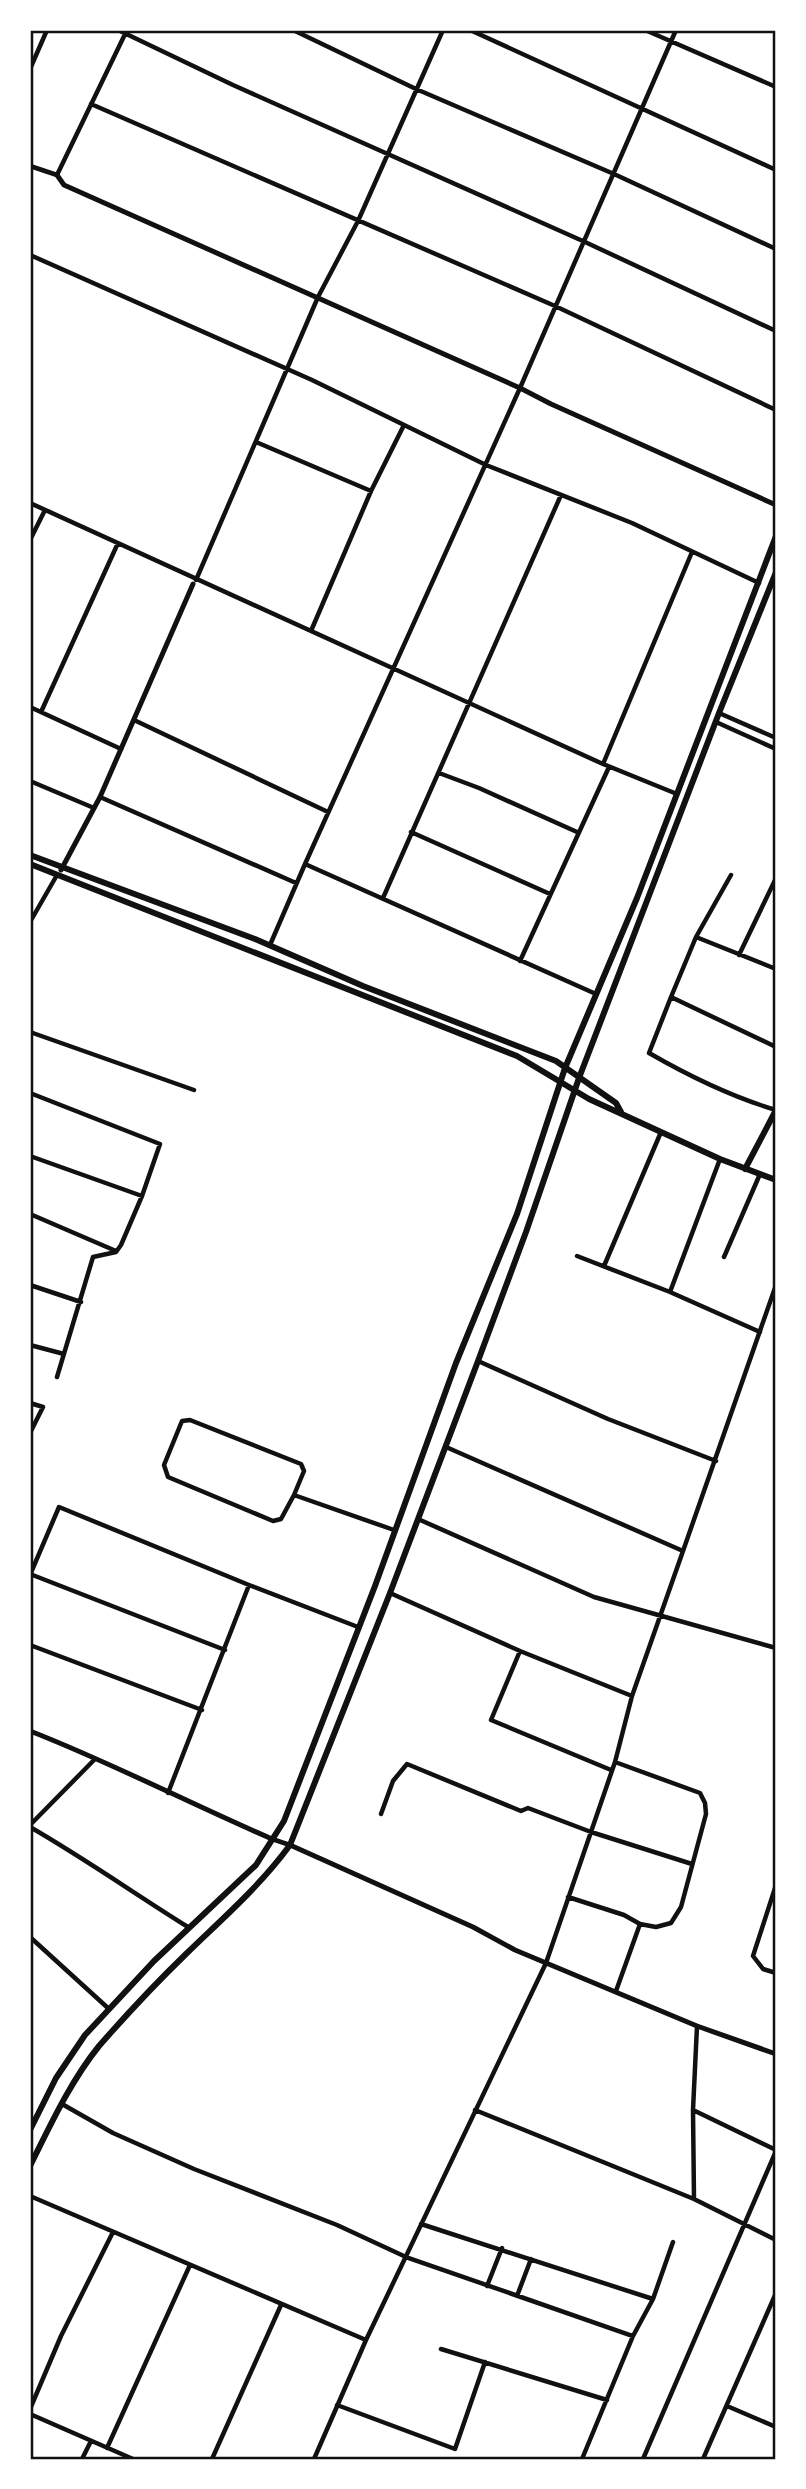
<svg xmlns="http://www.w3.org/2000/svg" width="806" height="2489" font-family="Barlow,sans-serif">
<rect width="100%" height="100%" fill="#fff"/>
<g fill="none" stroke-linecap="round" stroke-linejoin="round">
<path stroke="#111" stroke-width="4.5" d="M118 30 233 85 585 242 776 331
M293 30 416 89 614 174 776 249
M470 30 776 170
M645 30 776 87
M30 69 47 30
M91 104 555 306 776 410
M57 175 127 30
M30 255 312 380 486 465 632 523 759 583
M256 442 371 491
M30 503 603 764 677 794
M30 540 45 510
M196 580 318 297 358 221 443 30
M311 631 371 491 404 425
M30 707 121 749
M41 712 118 543
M719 713 776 738
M134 720 328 812
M716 722 776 749
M603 764 692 552
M439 773 479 788 577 832
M30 781 94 808
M100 797 296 883
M411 832 550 894
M305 864 596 994
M383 898 561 495
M30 922 57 875
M696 937 776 969
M270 945 305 864 520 388 676 30
M739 955 776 878
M520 961 609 767
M671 997 696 937 731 875
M30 1032 194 1090
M776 1047 671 997 649 1053C689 1076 732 1097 776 1110
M30 1093 160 1144 142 1196 121 1245 116 1252 93 1257 57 1377
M30 1156 142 1196
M30 1214 116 1251
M577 1256 670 1292 760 1332
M724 1257 760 1174
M604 1266 661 1132
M30 1285 81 1302
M670 1292 720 1159
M30 1345 64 1354
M478 1361 608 1419 716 1461
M30 1403 43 1407 30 1433
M446 1447 683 1551 776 1285
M294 1495 281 1519 273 1521 168 1477 164 1465 182 1421 190 1420 301 1464 304 1471 294 1495 394 1530
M418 1519 594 1597 776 1648
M30 1574 225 1650
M30 1575 59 1507 249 1585 358 1627
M390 1593 520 1651 632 1696
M30 1645 202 1710
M520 1651 491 1720 611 1770
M168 1793 249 1585
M381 1814 393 1781 407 1764 521 1811 528 1808 591 1832 692 1864
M30 1825 95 1759
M30 1827C84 1858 135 1894 188 1927
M272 1839 290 1845
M776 1885 753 1956 763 1969 776 1973
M568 1897 624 1915 640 1924 656 1927 671 1923 681 1907 706 1814 705 1803 700 1793 615 1762
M30 1937 109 2009
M616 1991 640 1924
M62 2104 113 2133 194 2169 337 2225 406 2257 633 2336
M475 2110 694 2199 776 2240
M693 2110 776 2150
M30 2196 366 2340
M694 2199 693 2110 697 2026
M421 2224 653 2299
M487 2286 502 2248
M517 2296 531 2259
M441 2349 607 2400
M337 2405 455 2449 485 2362
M727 2406 776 2427
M30 2409 61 2336 113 2232
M30 2414 133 2459
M107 2448 190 2265
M82 2459 91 2441
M212 2459 281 2305
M314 2459 366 2340 546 1963 615 1762 632 1696 683 1551
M582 2459 633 2336 653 2299 673 2242
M643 2459 776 2151
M703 2459 776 2293"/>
<path stroke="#111" stroke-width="5" d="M30 166 57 175 64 185 520 388 551 404 776 505
M61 870 100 797 193 584
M30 1731C112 1763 191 1804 272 1839
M290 1845 473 1927 515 1950 697 2026 776 2054"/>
<path stroke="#111" stroke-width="6" d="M30 855 255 939 363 986 556 1061 616 1103 621 1112
M30 864 517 1056 589 1099 720 1159 776 1180
M745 1169 776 1110
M30 2130 56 2078 85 2035 154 1961 256 1865 284 1821 375 1586 456 1363 517 1214 565 1068 637 898 776 536
M30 2166C50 2126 70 2082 99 2046 127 2014 157 1982 187 1953 223 1918 260 1886 290 1845L390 1593 478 1361 526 1232 579 1078 719 713 776 572"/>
</g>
<rect width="806" height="2489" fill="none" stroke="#ffffff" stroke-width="63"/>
<rect x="32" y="32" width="742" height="2426" fill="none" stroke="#111" stroke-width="2.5"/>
</svg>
